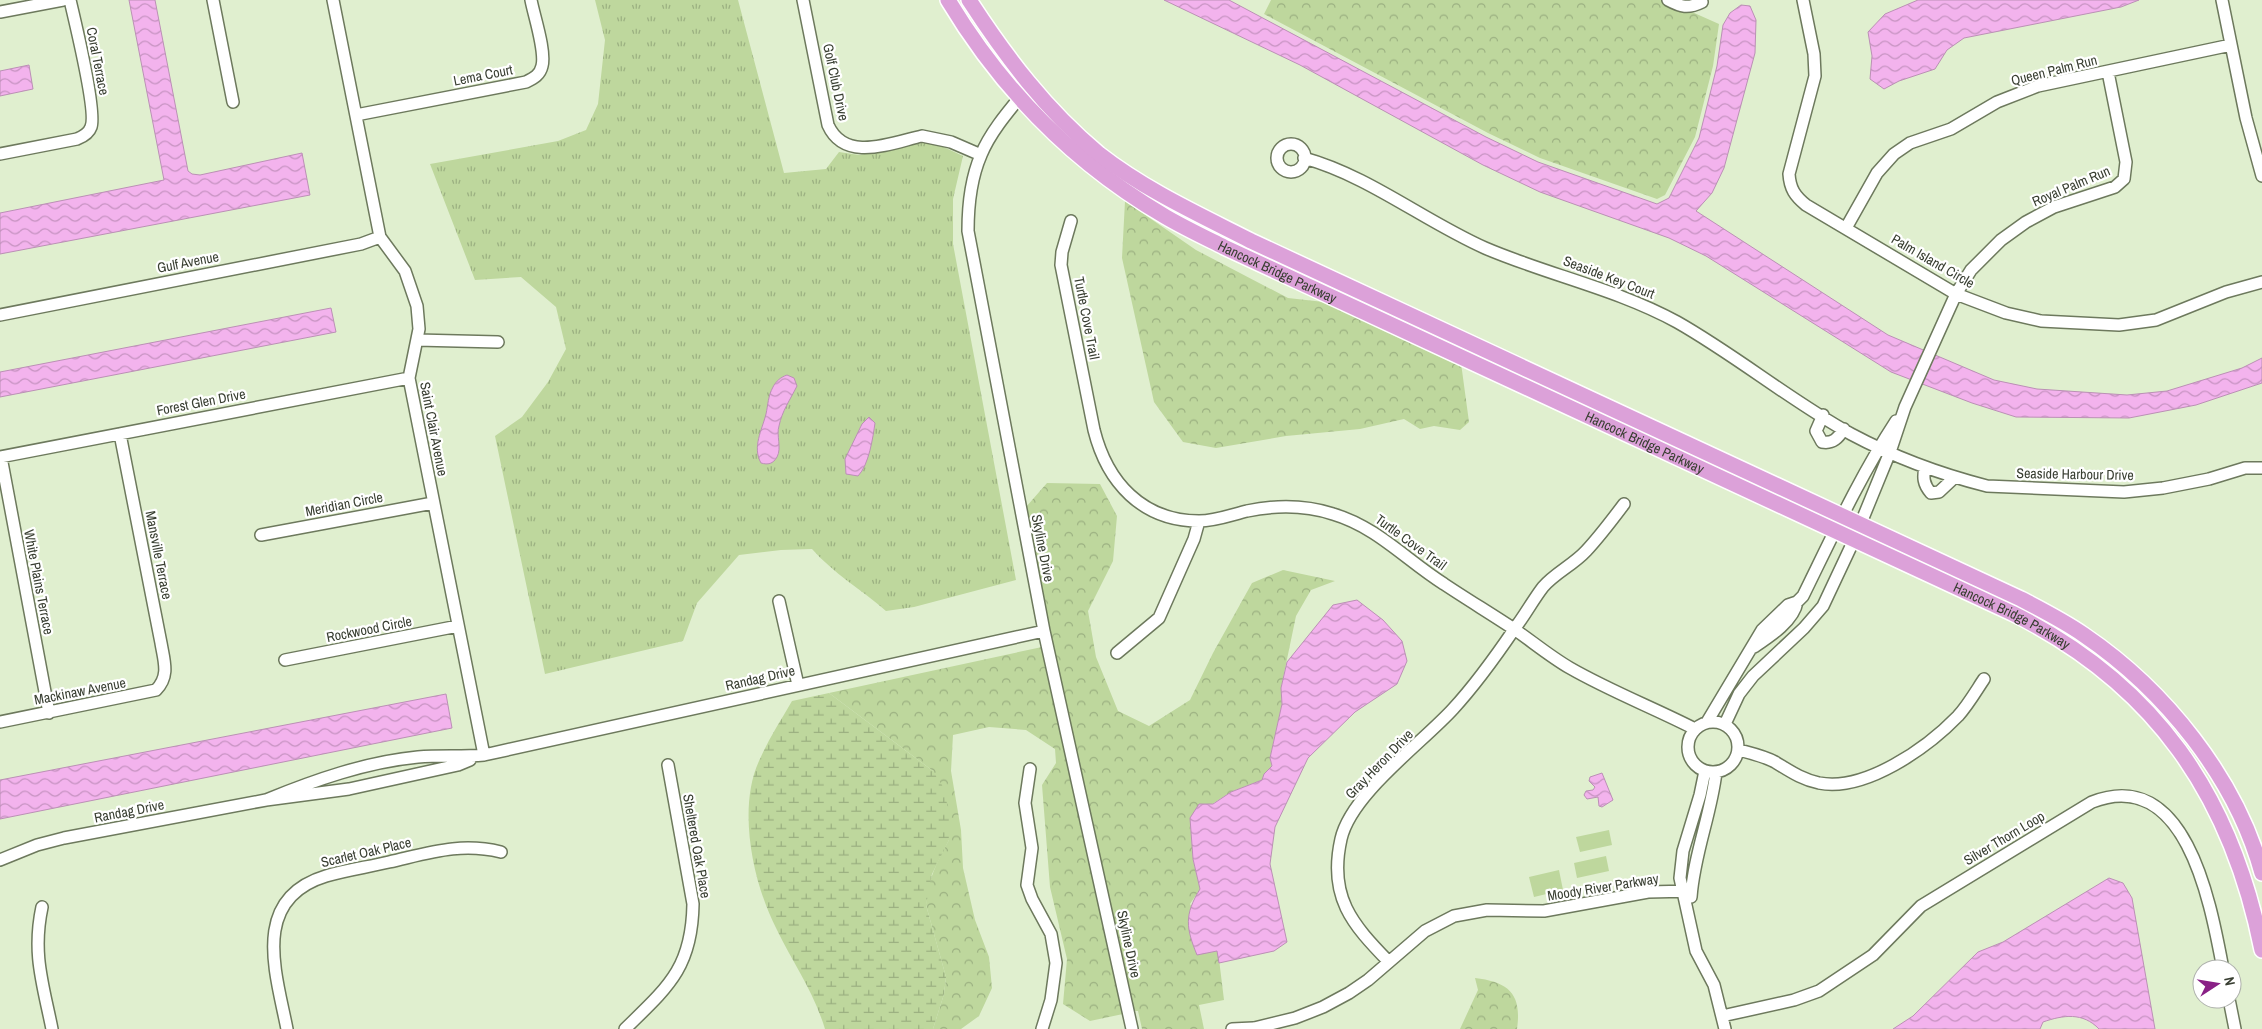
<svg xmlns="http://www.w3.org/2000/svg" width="2262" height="1029" font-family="'Archivo Narrow',sans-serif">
<defs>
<pattern id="grass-tufts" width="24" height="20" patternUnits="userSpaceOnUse" patternTransform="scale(1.25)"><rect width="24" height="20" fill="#bed79d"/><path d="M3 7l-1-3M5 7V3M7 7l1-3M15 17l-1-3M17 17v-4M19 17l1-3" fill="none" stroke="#9bb081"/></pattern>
<pattern id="forest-crowns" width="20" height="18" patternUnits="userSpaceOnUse" patternTransform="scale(1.25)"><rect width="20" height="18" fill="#bed79d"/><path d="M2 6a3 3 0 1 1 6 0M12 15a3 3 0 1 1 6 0" fill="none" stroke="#9bb081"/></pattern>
<pattern id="wetland-marsh" width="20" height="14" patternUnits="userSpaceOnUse" patternTransform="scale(1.25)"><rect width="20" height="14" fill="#bed79d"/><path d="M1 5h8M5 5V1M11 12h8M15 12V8" fill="none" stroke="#9bb081"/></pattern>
<pattern id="water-waves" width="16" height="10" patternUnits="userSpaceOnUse" patternTransform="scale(1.25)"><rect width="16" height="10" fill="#f3b3ed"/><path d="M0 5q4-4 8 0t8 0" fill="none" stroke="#c693c1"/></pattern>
</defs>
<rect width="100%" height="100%" fill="#e0efcf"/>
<path fill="url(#grass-tufts)" d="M595 0H738L784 173 826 169 839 152 859 155 922 143H935L963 156 953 199V244L1016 580 914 607 886 611C862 590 833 573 812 549L781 550 739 555 697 603 683 641 545 674 495 436 522 417 548 382 566 349 556 307 521 277 475 280 430 164 558 141 586 130 598 104 605 40Z"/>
<path fill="url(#forest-crowns)" d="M1271 0H1665L1719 24 1713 66 1695 137 1665 195 1657 199 1540 158 1488 133 1264 14Z
M1125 201 1196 250 1288 298 1333 303 1461 363 1469 422 1460 430 1434 426 1420 429 1404 419 1360 429 1286 436 1216 448 1183 442 1154 402 1122 258Z
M1047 483 1100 484 1117 516 1113 561 1088 611 1096 657 1118 711 1149 726 1190 700 1213 653 1252 583 1283 570 1335 581 1311 590 1296 616 1281 688 1282 704 1270 758 1272 767 1262 780 1231 792 1190 818 1193 859 1200 889 1190 904 1218 951 1224 1000 1199 1005 1204 1029H1142L1138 1011H1134L1049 629 1026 507Z
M1042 647 1123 1014 1090 1021 1063 1004 1067 959 1050 887 1042 785 1056 763 1055 749 1026 730 989 727 953 735 951 771 961 830 963 868 975 920 989 957 992 988 979 1016 961 1029H933L944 994 946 977 926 905C927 881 938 860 949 840L933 771 829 693Z
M1475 978C1509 982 1522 994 1517 1029H1460L1478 990Z"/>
<path fill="url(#wetland-marsh)" d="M829 693 933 771 942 785 950 815 949 840 932 874 926 905 946 977 944 994 933 1029H825C813 990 794 965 777 930 753 884 737 809 759 761 768 740 781 720 792 701Z"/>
<path fill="#bed79d" d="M1609 830 1612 845 1580 852 1576 837Z
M1606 856 1609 871 1577 878 1574 863Z
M1559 870 1563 890 1534 897 1529 877Z"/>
<path fill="url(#water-waves)" stroke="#bb90b5" d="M129 0H155L188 171 192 174 200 175 302 153 310 195 0 254V213L164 180Z
M1164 0H1229L1486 137 1538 162 1657 204 1669 198 1699 138 1717 66 1723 25 1730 13 1741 5 1750 6 1756 20 1755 53 1724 168 1712 193 1696 211 1888 335 1994 380 2037 389 2127 395 2167 391 2242 368 2262 358V383L2196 405 2129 418 2016 417 1972 403 1891 372 1706 256 1669 238 1540 192 1483 165 1300 65Z
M1918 0H2139L2121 7 1964 38 1947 50 1935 69 1899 81 1884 89 1870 79 1872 56 1868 32 1885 14Z
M29 65 33 89 0 96V71Z
M331 308 336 332 0 397V372Z
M787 375 794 378 797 386C790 400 782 411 779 426 776 435 782 448 777 457 773 464 768 465 761 463 752 447 762 430 766 414 768 405 768 396 773 387 776 381 781 377 787 375Z
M869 417 875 423C873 437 869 465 858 476L846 474 845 459 862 424Z
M1357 600 1383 620 1402 641 1407 661 1397 684 1355 712 1308 758 1275 827 1270 864 1287 942 1274 951 1219 963 1217 951 1197 955C1186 928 1184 915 1200 889L1193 859 1190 818 1199 804H1213L1231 792 1262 780 1264 774 1272 766 1270 758 1282 704 1281 688 1287 662 1333 605Z
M446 694 452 728 0 819V780Z
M1602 773 1613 800 1602 807 1599 806 1598 797 1587 799 1584 795 1586 791 1593 790 1595 787 1589 781 1590 777Z
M2109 878 2123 883 2132 898 2155 1029H2099C2083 1012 2063 1015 2043 1022L2040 1029H1893L1913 1016 1978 952 2003 942Z"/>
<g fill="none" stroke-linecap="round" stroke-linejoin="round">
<g stroke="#6d795d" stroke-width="14">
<path id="minor" d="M213 0 233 102
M333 0 380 237 405 271 417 306 419 329 409 378 484 755
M803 0 828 125C845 163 891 143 922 136L951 142 981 155
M1668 0C1681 7 1688 9 1702 2
M1803 0 1814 54 1815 76 1789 174C1790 189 1795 196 1806 205L1956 294 2006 313 2041 321 2119 325 2156 320 2226 292 2262 282
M2222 0 2246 118 2262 176
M0 12 63 0
M1030 85C1013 106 991 130 981 155 971 178 968 206 968 231L1044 631 1132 1029
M356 115 526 82C534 78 540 75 542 66 546 51 534 16 531 0
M1277 158a14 14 0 1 1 28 0a14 14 0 1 1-28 0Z
M0 154 77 139C82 137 89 133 91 127 97 113 75 21 70 0
M1304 158C1369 176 1424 221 1485 248 1548 275 1617 289 1677 322 1737 356 1791 401 1851 434 1894 457 1940 474 1987 486L2124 492 2163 488 2209 479 2245 468H2262
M1071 221 1062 252 1061 265 1094 430C1107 482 1142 521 1199 521 1215 521 1231 515 1247 511 1276 505 1305 505 1333 514 1377 527 1406 560 1444 584 1468 600 1493 615 1517 631 1534 643 1551 657 1570 668 1610 691 1654 708 1695 729
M1846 228 1877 173 1894 154 1910 143 1951 129 1997 102 2038 86 2231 45
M0 315 361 244 380 237
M417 340 498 342
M1823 415 1816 431 1822 442C1833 444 1838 438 1844 429
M0 457 409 378
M1 457 49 713
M1925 467C1923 477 1923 484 1931 493L1939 492 1955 477
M261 535 433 503
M779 601 798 685
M1754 647C1769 637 1794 621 1797 602
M1117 653 1159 618 1194 539 1199 521
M285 660 458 626
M1688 747a25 25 0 1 1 50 0a25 25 0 1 1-50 0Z
M0 722 156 690C170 676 164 661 161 643L120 434
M1707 722 1762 630 1788 605 1797 602 1803 596C1832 537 1860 476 1896 421
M1725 724 1739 694 1753 676 1804 628 1823 606 1854 540 1890 452 1905 407 1956 294 1971 270 2001 240 2026 222 2054 207 2115 187 2124 179 2126 162 2108 72
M1739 750C1750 753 1764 756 1775 762 1790 771 1801 779 1819 783 1865 792 1927 748 1958 716 1968 705 1976 691 1984 679
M1030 769 1025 803 1032 848 1027 885 1032 899 1051 934 1056 963 1051 1000 1042 1029
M1705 771 1700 795 1683 851 1680 878 1696 951 1714 985 1725 1029
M266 800C315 780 366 762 418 757 440 755 462 757 484 755L1044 631
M0 860 37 845 64 838 266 800 349 789 458 765 470 760
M1691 897C1694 854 1711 815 1716 772
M42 907C32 954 43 984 52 1029
M1389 962C1352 924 1328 897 1341 839 1351 794 1422 743 1453 709 1476 684 1496 656 1515 628 1525 615 1533 600 1543 587 1555 573 1573 565 1586 551 1600 536 1612 520 1624 504
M2229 999 2235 1029
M1722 1016 1794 1000 1819 991 1873 955 1921 906 2092 802C2187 765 2211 906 2223 969
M287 1029C276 973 250 899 326 876 346 870 368 867 389 862 429 853 460 842 501 852
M625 1029C668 987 692 968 693 904L668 765
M1232 1029 1253 1028
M1250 1029 1295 1018 1323 1007 1349 993 1368 980 1425 931 1454 916 1487 910 1544 911 1648 892 1691 891"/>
</g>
<g stroke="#fff" stroke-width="18">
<g id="major">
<path id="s1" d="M948 0C1002 90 1075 164 1166 217 1185 228 1204 237 1224 247L2012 613C2155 684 2231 795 2262 950"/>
<path d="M969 0C1006 57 1046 110 1099 154 1145 190 1200 215 1251 241L2021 599C2042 610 2064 621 2084 635 2165 690 2236 778 2262 873"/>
</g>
</g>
<use href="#minor" stroke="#fff" stroke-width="11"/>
<use href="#major" stroke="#dca1d9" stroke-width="15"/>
</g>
<g text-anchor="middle" stroke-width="4.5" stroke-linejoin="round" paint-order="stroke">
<g font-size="14" fill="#383e31" stroke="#fff">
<text transform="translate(98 61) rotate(79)" y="5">Coral Terrace</text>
<text transform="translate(2054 70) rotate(-14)" y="5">Queen Palm Run</text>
<text transform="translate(483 75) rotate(-11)" y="5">Lema Court</text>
<text transform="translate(836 82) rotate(78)" y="5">Golf Club Drive</text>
<text transform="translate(2071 186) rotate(-23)" y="5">Royal Palm Run</text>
<text transform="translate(1933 261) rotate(30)" y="5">Palm Island Circle</text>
<text transform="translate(188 262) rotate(-11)" y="5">Gulf Avenue</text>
<text dy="5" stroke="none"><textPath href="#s1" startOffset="435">Hancock Bridge Parkway</textPath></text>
<text transform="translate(1609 277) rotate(21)" y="5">Seaside Key Court</text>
<text transform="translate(1087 318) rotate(79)" y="5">Turtle Cove Trail</text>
<text transform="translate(201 402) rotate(-11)" y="5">Forest Glen Drive</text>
<text transform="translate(434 429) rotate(79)" y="5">Saint Clair Avenue</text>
<text dy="5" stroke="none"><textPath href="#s1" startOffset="840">Hancock Bridge Parkway</textPath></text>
<text transform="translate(2075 474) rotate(1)" y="5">Seaside Harbour Drive</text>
<text transform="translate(344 504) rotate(-11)" y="5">Meridian Circle</text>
<text transform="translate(1411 542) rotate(36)" y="5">Turtle Cove Trail</text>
<text transform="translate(1043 548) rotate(79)" y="5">Skyline Drive</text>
<text transform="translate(159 555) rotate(79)" y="5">Mansville Terrace</text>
<text transform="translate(39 582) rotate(79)" y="5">White Plains Terrace</text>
<text dy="5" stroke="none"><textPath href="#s1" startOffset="1246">Hancock Bridge Parkway</textPath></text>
<text transform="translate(369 629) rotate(-11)" y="5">Rockwood Circle</text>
<text transform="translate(760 678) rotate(-13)" y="5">Randag Drive</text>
<text transform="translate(80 691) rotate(-11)" y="5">Mackinaw Avenue</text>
<text transform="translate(1379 764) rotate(-46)" y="5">Gray Heron Drive</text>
<text transform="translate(129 811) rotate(-11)" y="5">Randag Drive</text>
<text transform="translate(2004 838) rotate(-31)" y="5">Silver Thorn Loop</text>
<text transform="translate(697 846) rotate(80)" y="5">Sheltered Oak Place</text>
<text transform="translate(366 852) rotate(-13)" y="5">Scarlet Oak Place</text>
<text transform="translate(1603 887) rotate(-9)" y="5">Moody River Parkway</text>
<text transform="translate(1129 944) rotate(78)" y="5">Skyline Drive</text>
</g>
</g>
<g transform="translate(2217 984) rotate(78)"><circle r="24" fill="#ffffff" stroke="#afb2ad"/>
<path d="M0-4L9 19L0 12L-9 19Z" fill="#892086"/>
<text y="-8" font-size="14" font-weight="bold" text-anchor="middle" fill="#383e31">N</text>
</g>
</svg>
